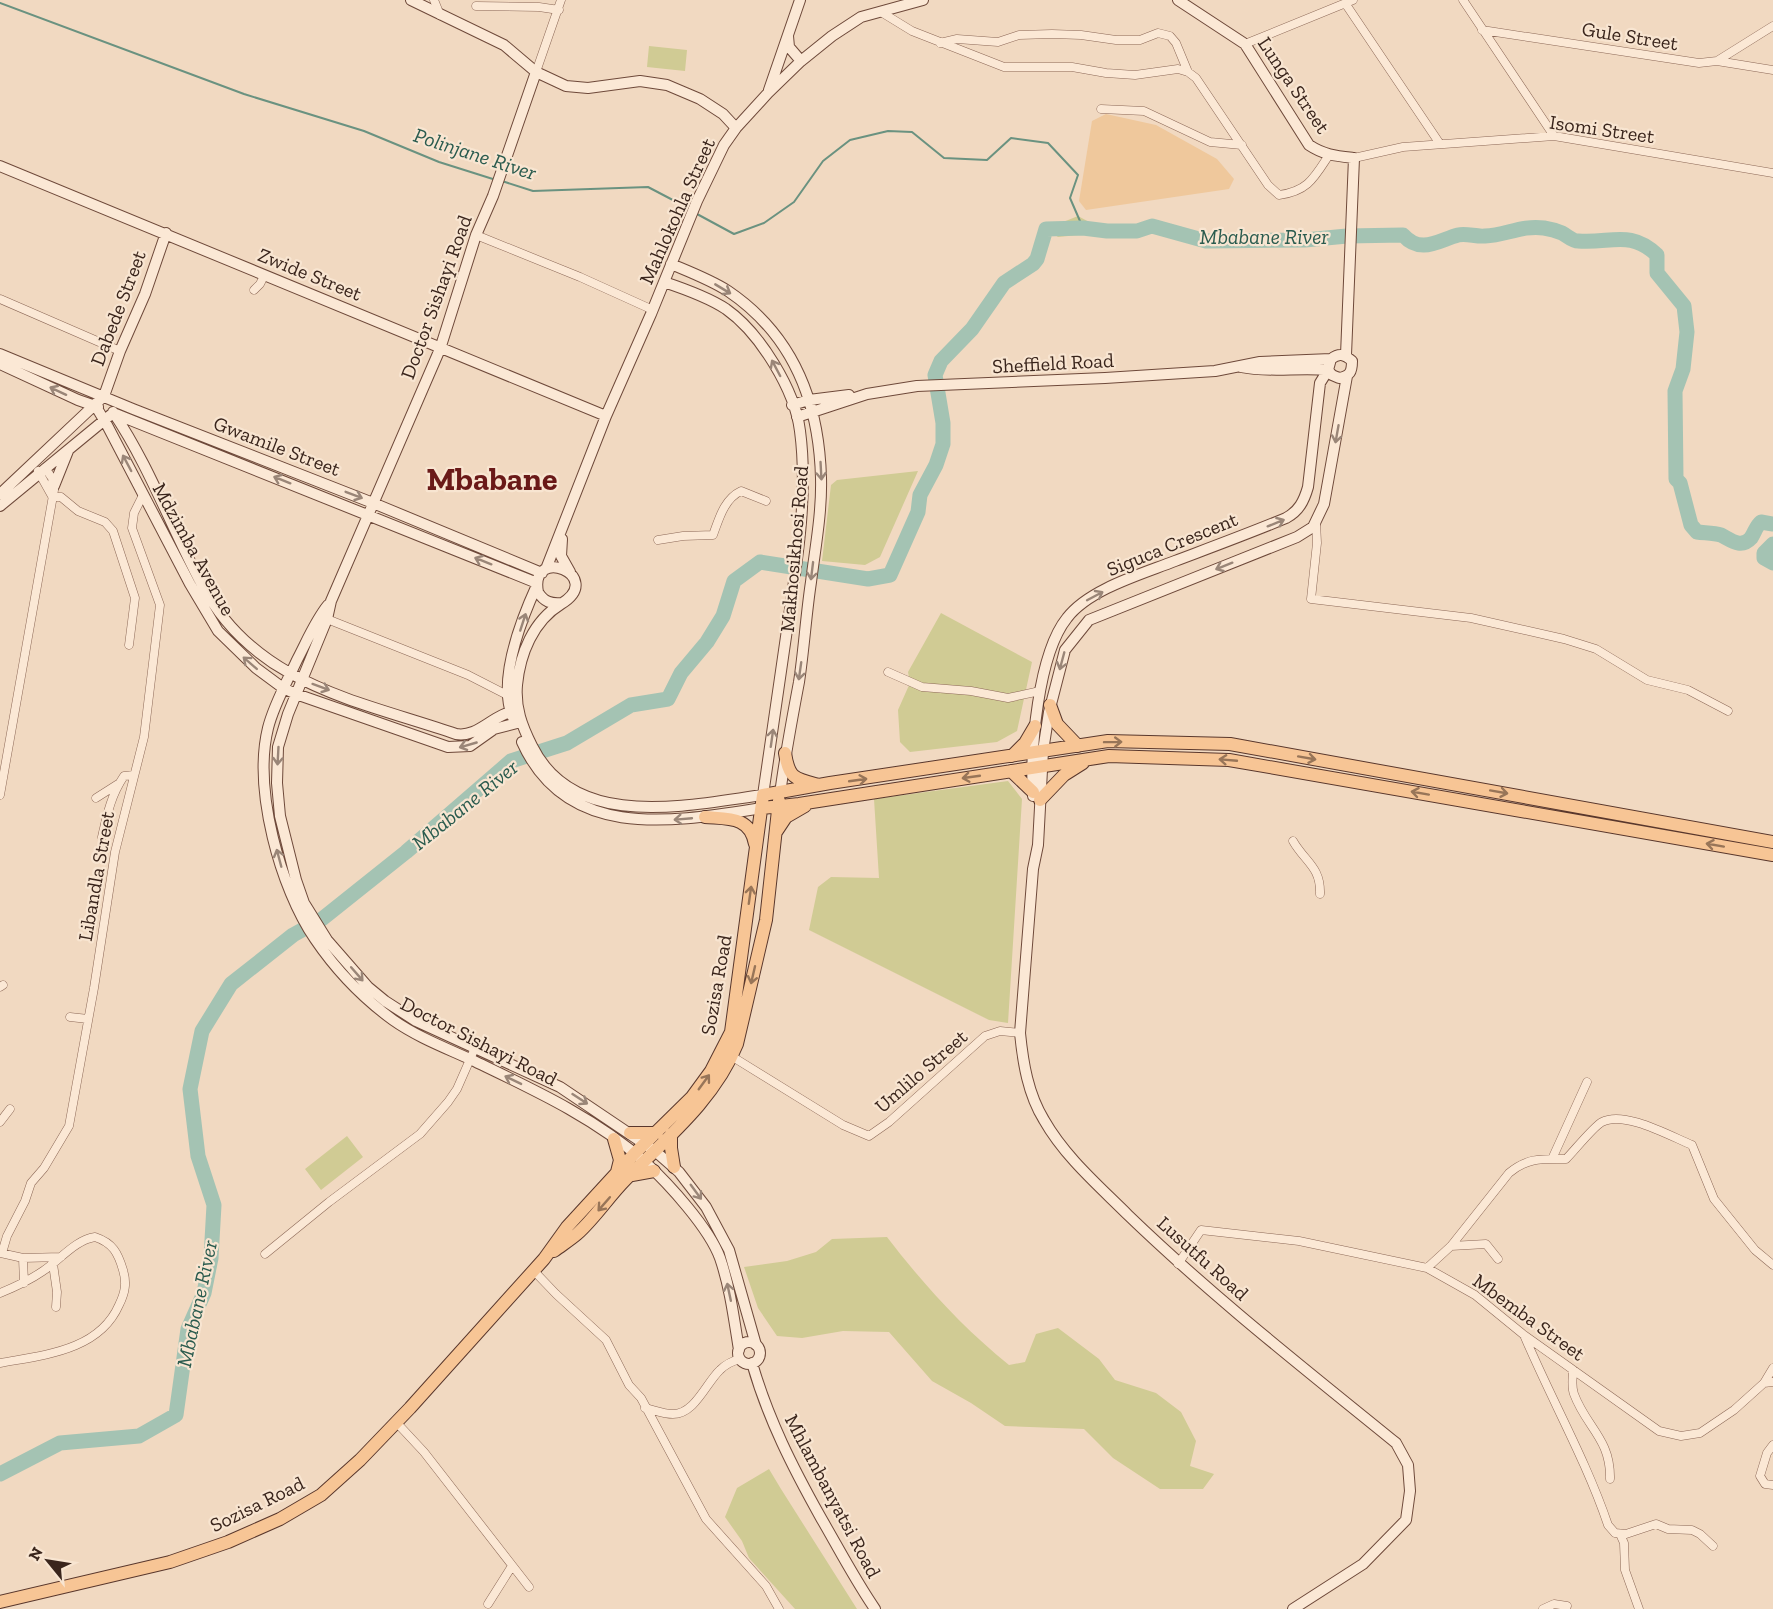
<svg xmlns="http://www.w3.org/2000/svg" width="1773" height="1609" font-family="'Zilla Slab',serif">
<rect width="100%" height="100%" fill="#f1d9c1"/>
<path fill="#d0cb94" d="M649 46 687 50 685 71 647 67Z
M1078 216 1091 223 1119 231 1058 237 1046 229Z
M918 471 880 557 865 565 822 561 831 485 837 480Z
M941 613 1032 662 1017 731 997 742 910 752 900 742 898 710 910 683 908 672Z
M1008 781 1022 799 1008 1023 989 1020 809 930 818 887 831 877 879 878 874 799Z
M347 1136 363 1157 321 1190 305 1169Z
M887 1237C923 1284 963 1328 1009 1365L1025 1362 1036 1334 1058 1328 1099 1359 1115 1380 1156 1393 1181 1412 1196 1441 1190 1466 1214 1474 1203 1489H1160L1113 1458 1084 1429 1005 1426 971 1403 932 1381 889 1332 843 1331 802 1338 777 1336 758 1308 744 1267 787 1261 816 1252 832 1239Z
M769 1469 781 1489 857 1609H795L749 1558 742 1541 725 1517 737 1488Z"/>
<path fill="#efc89c" d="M1106 114 1156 125 1217 159 1234 179 1229 189 1086 210 1079 201 1092 121Z"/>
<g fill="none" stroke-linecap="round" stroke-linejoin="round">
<path stroke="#6a9280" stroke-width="2" d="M0 3 244 94 364 131 439 162 496 180
M502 181 533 191 648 187 690 209
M697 214 734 234 764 223 794 202 823 161 850 140 888 131 912 132 944 158 987 160 1011 138 1048 143 1078 175 1070 198 1083 228"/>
<path stroke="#a4c3b3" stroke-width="15" d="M1773 544 1764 553V558L1773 563
M0 1474 60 1443 139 1436 176 1415 188 1329 204 1293 211 1258 214 1205 198 1156 190 1089 202 1031 231 984 293 935 322 919 406 852 511 761 567 743 631 705 668 699 681 673 707 642 723 616 734 581 760 562 868 579 890 575 918 512 920 495 936 465 943 444V423L935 375 941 361 972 329 1004 283 1033 264 1037 259 1046 229 1083 228 1107 231H1137L1152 226 1206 241 1305 240 1347 236 1403 235C1421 255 1439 240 1458 235 1467 233 1476 237 1485 236 1506 235 1522 225 1544 228 1550 229 1557 231 1562 233 1568 236 1572 241 1578 241 1610 244 1630 229 1657 255V273L1684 306 1687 332 1683 369 1675 391 1676 479 1680 483 1691 525 1697 532C1704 533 1714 533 1721 535 1731 540 1741 549 1751 538 1755 532 1756 526 1761 522L1773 524"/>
<g stroke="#8c6857" stroke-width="9">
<path id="street" d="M434 0 440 15
M1463 0 1554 136
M1345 3 1440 144
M476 6 539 7 559 10
M881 12 912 31 1004 67H1072L1106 73 1135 75 1178 69 1188 72 1196 78 1268 185 1279 195C1308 191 1314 178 1329 155
M1482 30 1699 63 1717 61 1773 70
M940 43 957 39 998 42 1019 35 1052 34 1081 35 1116 40H1140L1158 33 1170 36 1176 43 1188 72
M1245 44 1353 0
M1717 61 1773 26
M536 72 561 0
M1101 109 1144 111 1210 142 1242 145
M1354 158 1403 147 1554 136 1773 173
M476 235 580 277 653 310
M254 290 260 284 264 276
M0 299 120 351
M38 471 52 496
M52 496 61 497 78 511 105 522 113 531 135 598 129 645
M1316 522 1317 543 1311 599 1471 618 1564 639 1596 649 1647 680 1688 690 1728 711
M658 540 683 536 713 535C719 519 724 499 741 491L766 501
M327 619 468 675 511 697
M888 672 922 687 971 691 1008 698 1040 691
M0 795 54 490 52 478 45 468
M96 798 118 784
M102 837C107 815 111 795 124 776L134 775
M1293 841C1305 862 1321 867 1320 894
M0 987 3 985
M70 1017 88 1019
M728 1054 843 1125 869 1136 889 1122 985 1036 1000 1031 1020 1033
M0 1122 10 1109
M1552 1159 1587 1082
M1451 1246 1486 1244 1498 1259
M0 1253 23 1258 61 1257
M2 1253 7 1236 25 1201 31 1183 44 1168 69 1126 94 988 115 852 144 737 160 605 132 528 134 513 143 495
M265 1254 329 1202 420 1134 448 1102 457 1089 475 1048
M23 1258 24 1283
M53 1264 57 1292 56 1307
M1178 1264 1201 1230 1299 1241 1427 1268 1475 1295 1524 1335 1659 1431 1681 1436 1700 1433 1734 1410 1764 1383 1773 1382
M1427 1268 1451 1246 1509 1173C1528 1157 1543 1159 1566 1159 1574 1151 1594 1126 1602 1122 1624 1110 1670 1136 1692 1145L1714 1199 1755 1250 1773 1265
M533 1270 556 1294 606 1340 629 1385 641 1398 706 1519 766 1586 779 1609
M0 1293C15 1287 30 1280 43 1271 60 1260 75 1240 95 1237 113 1243 118 1253 123 1270 127 1283 125 1293 119 1305 99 1351 43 1355 0 1363
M1524 1335C1551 1399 1586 1460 1608 1525L1615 1533 1626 1534 1656 1524 1668 1529 1692 1530 1700 1534 1713 1546
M1573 1370C1573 1378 1571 1386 1574 1394 1586 1427 1611 1439 1610 1479
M1764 1383 1773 1368
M645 1408C654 1410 664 1414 673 1414 695 1414 706 1383 720 1370 726 1364 732 1361 740 1359
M396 1422 424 1452 529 1587
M1773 1445 1767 1453 1760 1476 1765 1484 1773 1485
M1620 1534 1624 1543 1625 1570 1639 1609
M488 1604 512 1566
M1543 1609 1554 1604 1567 1606"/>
</g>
<g stroke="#6e493a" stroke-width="12">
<path id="secondary" d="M411 0 504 45 536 72 566 86 588 88 640 81 667 85 700 99 723 114 736 128
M1178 0 1245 44 1309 145C1324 155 1336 156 1354 158L1346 355
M788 36 789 47 801 61
M536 72 493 196 476 235 440 349 331 601 327 619 288 714 278 747 277 783 280 816 296 880 304 903 327 940 368 987 385 1001 416 1021 560 1087 655 1151 679 1172 706 1207 729 1250 756 1345
M769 90 800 0
M0 166 606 416
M671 264C690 272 711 280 728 291 793 335 819 402 821 478 822 513 815 549 811 582 806 615 804 649 799 682 792 719 785 756 780 794
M0 354 133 409 373 503 542 573
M0 364 78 400 98 407
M95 405 107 425 190 584 218 631 256 668 283 688 296 694 448 747 470 746 494 729 521 722
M792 405 809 400 849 395
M113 412C149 465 171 527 201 583 254 685 357 700 456 734 479 738 493 713 517 711
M797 417 867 394 917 386 1105 378 1215 371 1260 362 1331 359
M54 486 68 451
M0 494 104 396 120 351 145 294 166 233
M0 506 113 413 537 583
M562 539 561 556 570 572
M546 569 606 416 651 314 697 201 724 145 736 128 768 93 801 61 832 36 861 17 923 0
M562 603C551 604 544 602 538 592 529 544 607 576 561 604 533 621 520 654 517 685 515 708 522 726 532 746 574 832 688 805 763 795 772 736 780 676 789 616 798 556 808 491 800 431 795 390 760 333 726 309 708 297 685 289 664 282
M328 605C315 621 307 641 297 660 287 682 274 704 268 728 253 789 280 888 315 939 336 970 363 998 393 1020 417 1037 446 1048 472 1060 532 1089 594 1117 645 1162 669 1184 709 1228 720 1258 730 1287 734 1319 739 1350
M512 716C498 678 521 620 537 585
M522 742C567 842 673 822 762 808
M1033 796C1030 750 1038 654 1067 618 1089 589 1142 574 1175 561 1212 547 1250 533 1286 518 1299 511 1304 501 1308 487L1320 383 1328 370 1331 359C1339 353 1344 354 1352 361 1352 372 1350 376 1339 378L1332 375 1328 370C1299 367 1269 373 1241 367
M738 1353a11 11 0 1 1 22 0a11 11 0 1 1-22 0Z
M752 1363C768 1419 793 1468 821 1518 839 1549 855 1580 875 1609
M1293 1609 1363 1564 1406 1520 1410 1491 1408 1465 1396 1443C1305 1369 1213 1297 1128 1215 1099 1186 1065 1157 1044 1120 1028 1094 1023 1063 1020 1033L1033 869 1038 845 1043 751 1049 712 1065 650 1089 620 1297 537 1313 527 1324 504 1347 376"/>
</g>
<g stroke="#59372c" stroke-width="14">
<path id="primary" d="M1050 705 1057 724 1078 746
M785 753C789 779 795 779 819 785
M1012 756 1025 743 1035 726
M1011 771 1033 792
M1040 800 1064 775 1083 763
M762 808 799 804 1109 756 1229 760 1773 855
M705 817C728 819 750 816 755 844
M776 832 786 817 805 806
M630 1133H657
M671 1134V1148L674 1167
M614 1139 620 1160 617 1172
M632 1175 654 1171
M554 1251C562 1245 570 1240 577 1234 595 1218 609 1196 626 1179 667 1138 715 1099 737 1044L766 920 779 801
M0 1602 170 1562 228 1542 280 1519 321 1495 360 1460 410 1408 544 1259 567 1227 634 1154 692 1097 711 1071 731 1032 763 795 830 783 1108 741 1230 744 1773 842"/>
</g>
<use href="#street" stroke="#fbe8d5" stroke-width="8"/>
<use href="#secondary" stroke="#fbe8d5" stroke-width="10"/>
<use href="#primary" stroke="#f7c595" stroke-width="12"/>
</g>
<defs><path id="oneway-shaft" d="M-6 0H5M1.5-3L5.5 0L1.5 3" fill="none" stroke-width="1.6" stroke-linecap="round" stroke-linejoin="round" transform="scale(1.5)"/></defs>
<g stroke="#9a8678">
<use href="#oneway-shaft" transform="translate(723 289) rotate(31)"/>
<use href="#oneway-shaft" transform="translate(776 368) rotate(-118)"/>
<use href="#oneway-shaft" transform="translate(58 391) rotate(-155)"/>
<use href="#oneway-shaft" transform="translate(1337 434) rotate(100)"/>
<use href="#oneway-shaft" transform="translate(127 463) rotate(-118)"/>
<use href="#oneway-shaft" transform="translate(821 471) rotate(87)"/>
<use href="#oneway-shaft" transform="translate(282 480) rotate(-158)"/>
<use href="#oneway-shaft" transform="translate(354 495) rotate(21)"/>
<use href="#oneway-shaft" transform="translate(1276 523) rotate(-22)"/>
<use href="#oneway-shaft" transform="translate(483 561) rotate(-158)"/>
<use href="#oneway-shaft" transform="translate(1224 566) rotate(158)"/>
<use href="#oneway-shaft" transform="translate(812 571) rotate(97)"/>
<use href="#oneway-shaft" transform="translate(1095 596) rotate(-28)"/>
<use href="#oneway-shaft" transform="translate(523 622) rotate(-72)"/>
<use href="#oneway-shaft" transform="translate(1062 661) rotate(105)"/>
<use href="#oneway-shaft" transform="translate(250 663) rotate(-139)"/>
<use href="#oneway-shaft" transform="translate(800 671) rotate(98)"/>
<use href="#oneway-shaft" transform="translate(321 687) rotate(20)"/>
<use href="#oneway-shaft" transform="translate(772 738) rotate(-82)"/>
<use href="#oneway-shaft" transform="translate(468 745) rotate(164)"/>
<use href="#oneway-shaft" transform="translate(278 756) rotate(93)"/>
<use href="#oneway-shaft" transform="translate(683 819) rotate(175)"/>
<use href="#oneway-shaft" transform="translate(279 858) rotate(-105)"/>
<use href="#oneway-shaft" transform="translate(357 974) rotate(49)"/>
<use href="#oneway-shaft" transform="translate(513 1080) rotate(-154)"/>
<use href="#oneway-shaft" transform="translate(580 1099) rotate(33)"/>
<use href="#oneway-shaft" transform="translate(696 1192) rotate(54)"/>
<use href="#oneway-shaft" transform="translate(729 1292) rotate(-102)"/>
</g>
<g stroke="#987558">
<use href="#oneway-shaft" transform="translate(1113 742) rotate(-1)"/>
<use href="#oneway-shaft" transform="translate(1307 758) rotate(10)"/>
<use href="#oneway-shaft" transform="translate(1228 760) rotate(-175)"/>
<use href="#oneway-shaft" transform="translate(971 777) rotate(172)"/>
<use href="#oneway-shaft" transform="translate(858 780) rotate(-8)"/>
<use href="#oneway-shaft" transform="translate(1499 792) rotate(10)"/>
<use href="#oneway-shaft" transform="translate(1420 793) rotate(-170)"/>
<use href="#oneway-shaft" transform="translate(1715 845) rotate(-170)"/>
<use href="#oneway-shaft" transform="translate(750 895) rotate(-82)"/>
<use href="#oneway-shaft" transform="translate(753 975) rotate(103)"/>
<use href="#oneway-shaft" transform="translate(704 1082) rotate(-54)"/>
<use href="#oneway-shaft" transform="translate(604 1204) rotate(131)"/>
</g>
<g text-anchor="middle" stroke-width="4.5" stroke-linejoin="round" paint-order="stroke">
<g font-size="20" fill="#3a251c" stroke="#f8e5d1">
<text transform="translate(1630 36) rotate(9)" y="7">Gule Street</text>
<text transform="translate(1294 85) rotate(56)" y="7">Lunga Street</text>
<text transform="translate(1602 129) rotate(8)" y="7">Isomi Street</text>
<text transform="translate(677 211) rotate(-66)" y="7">Mahlokohla Street</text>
<text transform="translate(310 274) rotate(22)" y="7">Zwide Street</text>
<text transform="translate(436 297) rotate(-70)" y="7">Doctor Sishayi Road</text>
<text transform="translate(118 308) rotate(-69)" y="7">Dabede Street</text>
<text transform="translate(1053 363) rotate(-3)" y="7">Sheffield Road</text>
<text transform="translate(277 446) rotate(21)" y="7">Gwamile Street</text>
<text transform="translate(1172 544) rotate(-22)" y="7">Siguca Crescent</text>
<text transform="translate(194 549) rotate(61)" y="7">Mdzimba Avenue</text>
<text transform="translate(794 549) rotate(-85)" y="7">Makhosikhosi Road</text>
<text transform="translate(96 876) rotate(-80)" y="7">Libandla Street</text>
<text transform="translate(716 985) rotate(-80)" y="7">Sozisa Road</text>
<text transform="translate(479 1041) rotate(27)" y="7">Doctor Sishayi Road</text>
<text transform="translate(921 1071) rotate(-41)" y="7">Umlilo Street</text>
<text transform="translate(1203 1258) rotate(42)" y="7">Lusutfu Road</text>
<text transform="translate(1529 1317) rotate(36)" y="7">Mbemba Street</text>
<text transform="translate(833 1496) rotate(62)" y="7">Mhlambanyatsi Road</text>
<text transform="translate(257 1504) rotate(-26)" y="7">Sozisa Road</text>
</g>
<g font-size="21" font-style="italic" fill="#2a5b4e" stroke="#f8e5d1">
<text transform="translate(475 154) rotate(18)" y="7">Polinjane River</text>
<text x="1264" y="244">Mbabane River</text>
<text transform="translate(465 805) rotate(-39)" y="7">Mbabane River</text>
<text transform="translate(197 1304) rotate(-78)" y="7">Mbabane River</text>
</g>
<g font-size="32" font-weight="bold" fill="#6a1918" stroke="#f8e5d1">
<text x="492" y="490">Mbabane</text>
</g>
</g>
<g transform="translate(48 1561) rotate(300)" stroke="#f8e5d1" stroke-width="4.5" paint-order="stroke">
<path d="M0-4.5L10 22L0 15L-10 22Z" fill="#3a251c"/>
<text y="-9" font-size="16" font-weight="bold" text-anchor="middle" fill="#3a251c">N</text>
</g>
</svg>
